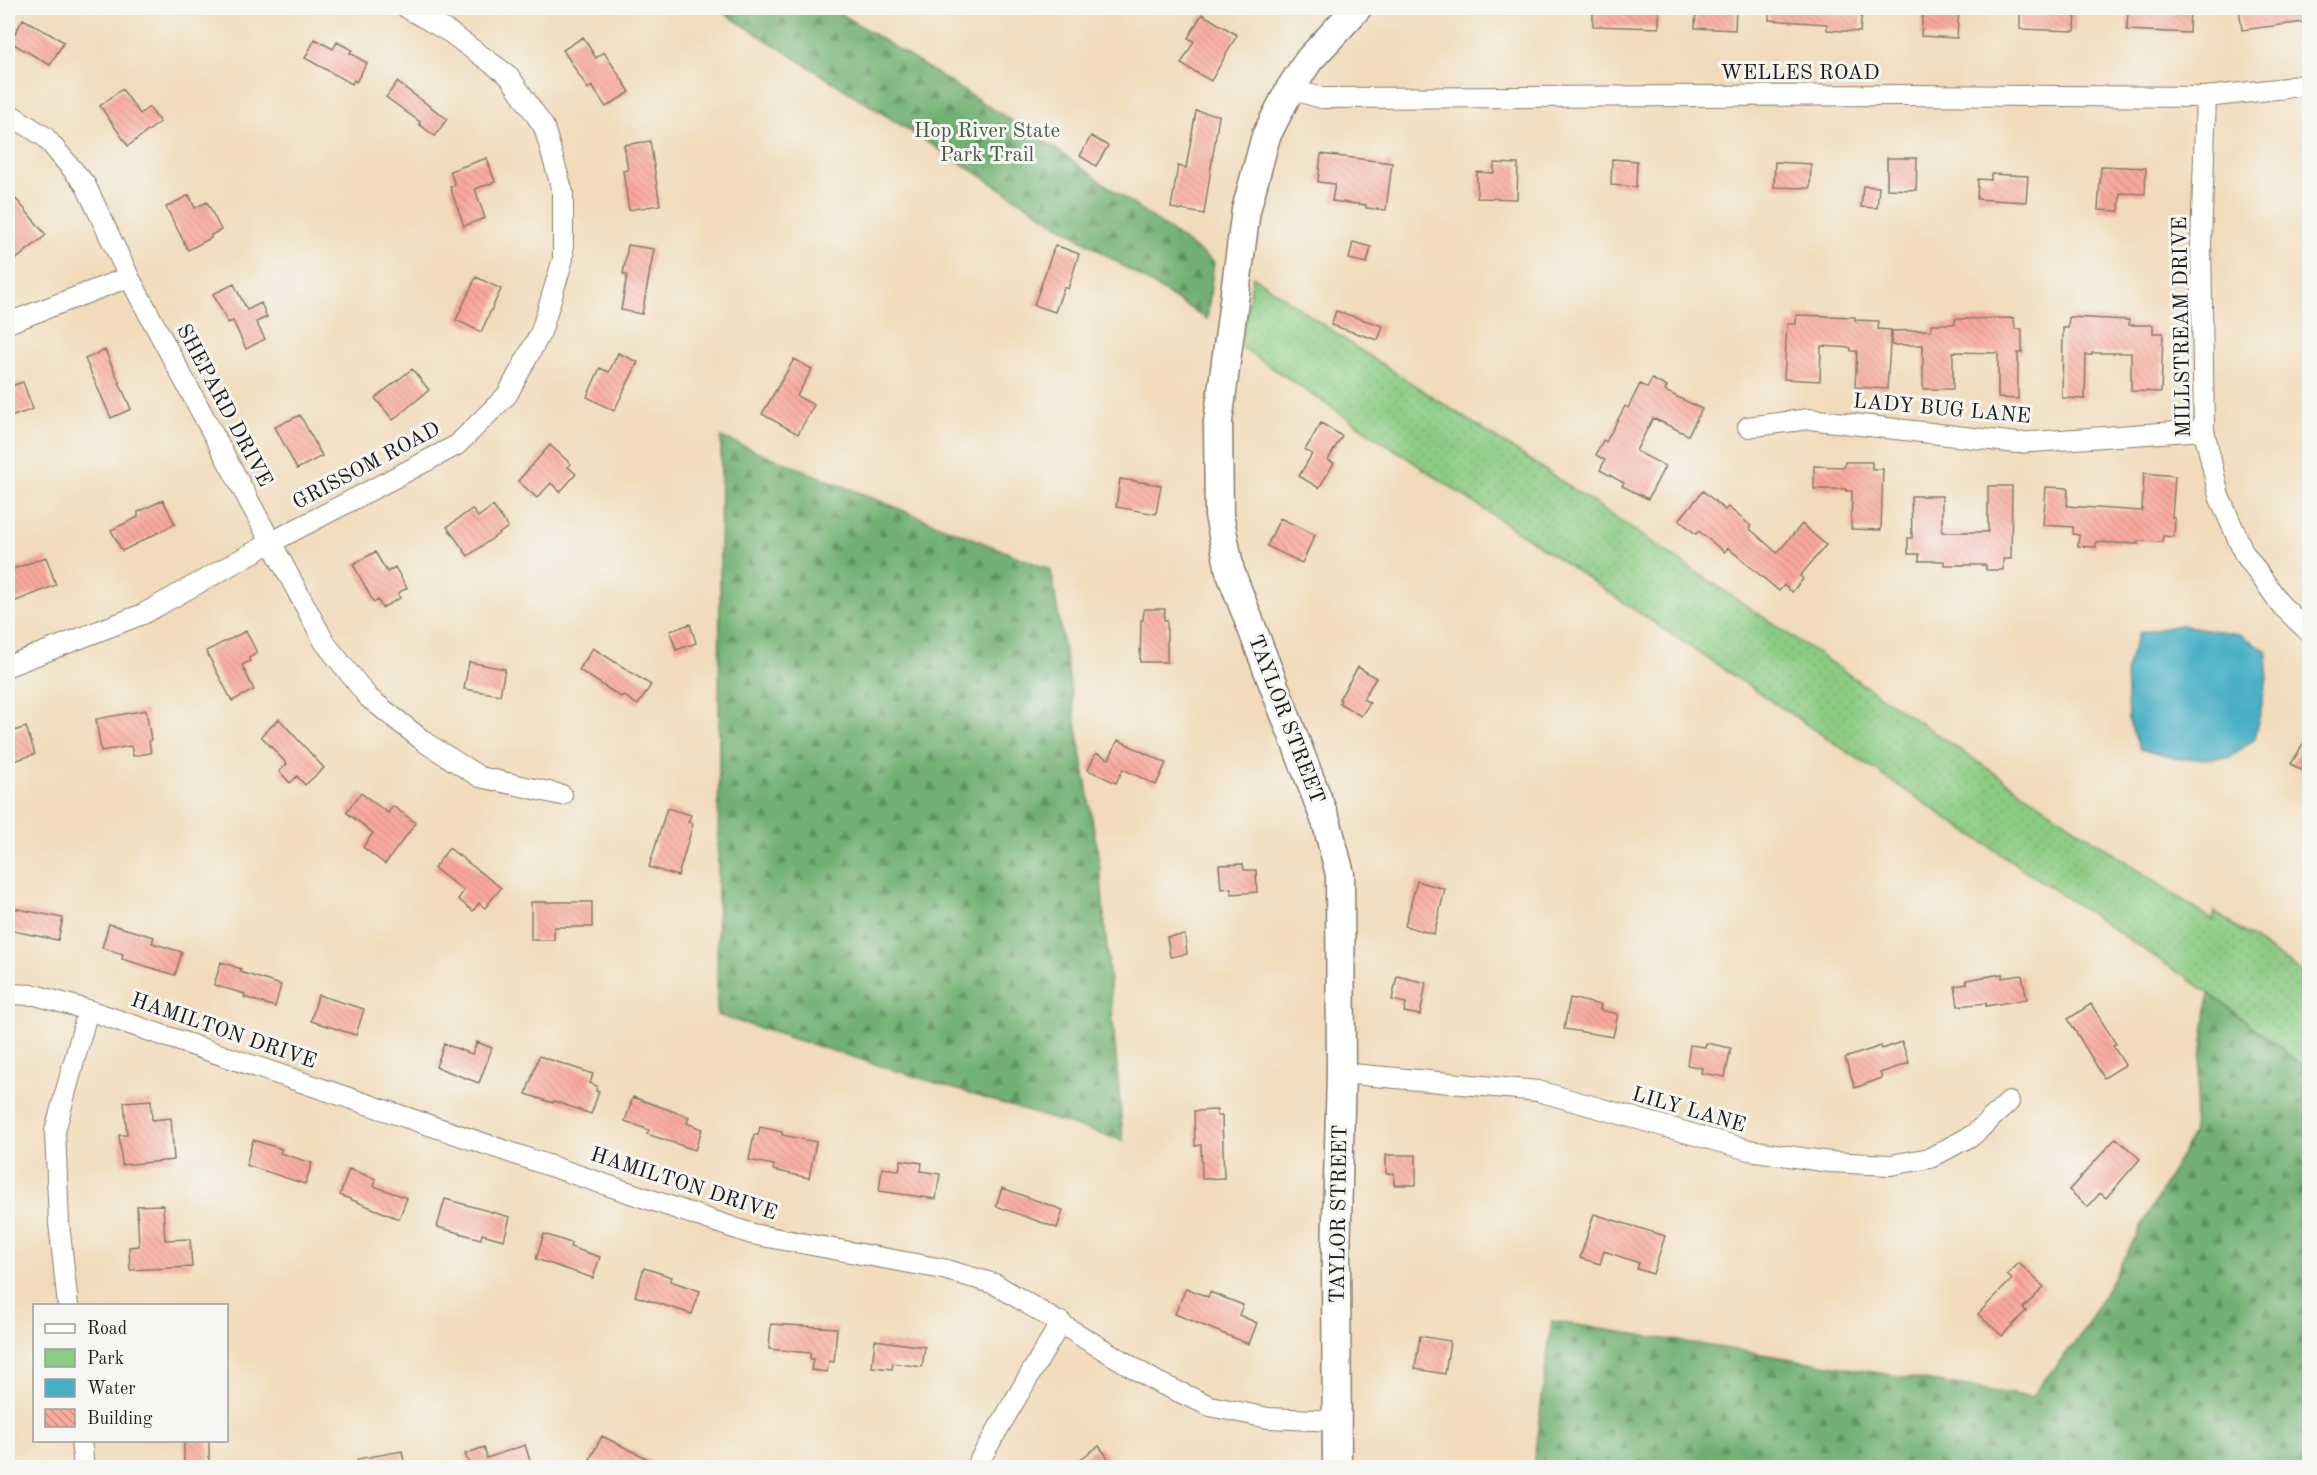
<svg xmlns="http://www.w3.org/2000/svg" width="2317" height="1475" font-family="'Old Standard TT',serif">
<defs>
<pattern id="green-dots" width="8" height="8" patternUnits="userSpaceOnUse" patternTransform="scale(1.5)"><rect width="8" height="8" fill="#8ccc84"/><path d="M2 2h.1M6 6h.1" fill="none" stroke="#78af71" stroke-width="1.8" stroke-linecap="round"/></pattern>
<pattern id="forest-firs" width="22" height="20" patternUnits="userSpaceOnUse" patternTransform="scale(1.5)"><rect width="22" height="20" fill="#71b072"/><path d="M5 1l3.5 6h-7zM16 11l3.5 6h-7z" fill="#5c8e5d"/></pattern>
<pattern id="building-back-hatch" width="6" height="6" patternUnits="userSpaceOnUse" patternTransform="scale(1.5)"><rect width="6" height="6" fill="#f9a99b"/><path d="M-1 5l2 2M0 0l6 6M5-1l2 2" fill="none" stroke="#d59185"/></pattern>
</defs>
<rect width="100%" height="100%" fill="#f6f6f2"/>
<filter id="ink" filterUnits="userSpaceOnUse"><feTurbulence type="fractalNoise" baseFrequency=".0167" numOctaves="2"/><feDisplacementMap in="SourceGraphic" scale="12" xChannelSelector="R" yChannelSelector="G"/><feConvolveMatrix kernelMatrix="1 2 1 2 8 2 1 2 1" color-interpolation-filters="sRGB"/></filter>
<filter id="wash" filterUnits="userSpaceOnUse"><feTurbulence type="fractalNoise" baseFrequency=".008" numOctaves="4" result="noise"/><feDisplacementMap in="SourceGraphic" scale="24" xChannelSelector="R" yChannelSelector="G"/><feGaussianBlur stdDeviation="1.35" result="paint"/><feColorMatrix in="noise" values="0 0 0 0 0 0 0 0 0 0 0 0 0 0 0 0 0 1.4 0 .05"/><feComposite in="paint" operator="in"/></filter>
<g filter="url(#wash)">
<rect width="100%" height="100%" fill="#f1dbba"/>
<path fill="url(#green-dots)" stroke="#547450" stroke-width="1.5" d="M1253 276 1360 350 1530 460 2214 921V912L2309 977V1070L2209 993 1241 347Z"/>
<path fill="url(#forest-firs)" stroke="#466647" stroke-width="1.5" d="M716 8H832L1053 147 1214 262 1207 319Z
M721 437 1051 570 1100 867 1123 1141 717 1015Z
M2209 993 2309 1070V1467H1533L1552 1321 2031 1397 2082 1334 2192 1135Z"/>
<path fill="#46afc5" stroke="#316670" stroke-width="1.5" d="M2180 625 2239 634 2267 651V678L2255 739 2228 758 2179 759 2140 749 2128 719 2126 669 2139 633Z"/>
<g id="blocks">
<path fill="url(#building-back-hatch)" d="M1593 8H1659V28L1593 26Z
M1696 8H1736L1735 30 1695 28Z
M1769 8H1862L1860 32 1827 30V24L1769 20Z
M2020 8H2076L2075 31 2020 29Z
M2128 8H2190L2189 33 2127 30Z
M2239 8H2302L2304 22 2242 30Z
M1923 9 1959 11 1957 38 1921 36Z
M1202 14 1237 35 1211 81 1181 64 1194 41 1188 38Z
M23 19 64 42 50 65 10 42Z
M583 37 596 58 604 52 630 92 606 107 592 86 588 89 563 50Z
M315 39 333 49 337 42 352 50 350 53 367 63 356 82 354 80 352 84 305 58Z
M397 82 447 119 435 136 419 124 420 122 386 97Z
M122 89 140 114 149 107 160 122 128 146 100 106Z
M1196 111 1219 115 1204 214 1171 208 1178 166 1186 168Z
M1091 136 1108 146 1096 166 1080 156Z
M650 141 660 205 629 210 623 171 628 170 624 145Z
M1321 154 1392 163 1386 210 1366 208V205L1332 201 1335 184 1318 182Z
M487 158 495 182 475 189 485 218 464 226 450 187 455 185 450 171Z
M1887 158H1917L1916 190 1887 189Z
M1612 159 1637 161 1636 187 1611 185Z
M1775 162 1811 164 1810 188 1774 187Z
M1494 163 1518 164 1517 199 1477 198V172L1494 173Z
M2101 166 2146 168 2145 194 2120 193 2119 211 2098 210Z
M1991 174 2028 176 2026 202 1977 199 1978 179 1991 180Z
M1863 186 1879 187 1877 208 1861 207Z
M189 195 195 208 207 202 221 230 211 235V238L188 250 166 207Z
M16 199 46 235 8 266V206Z
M1353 242 1371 247 1367 263 1349 259Z
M628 245 654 249 642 314 621 310 627 275 623 274Z
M1055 245 1079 254 1068 289 1064 287 1055 312 1034 305Z
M476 277 501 289 481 332 456 320Z
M234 284 247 310 261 303 267 317 256 322 265 339 246 349 233 321 228 323 213 294Z
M1336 311 1383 326 1378 340 1331 325Z
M1796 315 1855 317V320L1879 321 1878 329 1891 330 1887 389 1855 387 1857 351H1851V348L1821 346 1820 381 1784 379 1787 324H1796Z
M2069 317 2129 320V325H2153V333H2163L2161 392 2131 391V353H2092V355H2086L2085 399 2062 398 2063 328H2068Z
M2014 318 2015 329H2022V353H2018V399L1998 398V353L1953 352V389H1923V345H1892V331L1931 330V324H1955V319Z
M105 350 131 409 111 418 85 359Z
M618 353 638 362 614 411 587 397 600 368 609 372Z
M794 359 812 369 797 396 814 405 798 434 762 414Z
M412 369 429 390 393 420 375 398Z
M1652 379 1667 387 1665 391 1702 409 1688 435 1653 418 1636 451 1665 466 1648 499 1622 486 1624 483 1600 470 1605 460 1596 455 1603 440 1606 442 1625 406 1628 408 1640 384 1647 388Z
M23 382 33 409 8 418V387Z
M300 415 322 456 297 469 275 427Z
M1321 423 1342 436 1328 460 1334 463 1319 488 1299 476 1312 454 1305 450Z
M550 445 571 464 568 467 576 474 560 492 551 483 537 498 518 481Z
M1845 462H1872V469H1883L1881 530 1851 529 1852 491H1846V489H1814V466L1844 467Z
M2144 473 2175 476 2172 518H2175L2174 537 2163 536 2162 542 2138 541V544L2096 542V547L2078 546 2079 535 2073 534V527L2043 525 2046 487 2068 488 2067 506 2142 511Z
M1120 479 1161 485 1156 514 1116 507Z
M1988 486H2012L2011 559H2003V570H1986V565H1944V561H1919V554H1908V538H1912L1911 496H1942V532H1988Z
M1703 491 1725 510 1728 507 1751 526 1749 528 1777 553 1802 524 1826 545 1800 576 1803 579 1792 592 1784 585 1779 591 1728 548 1724 552 1699 531 1696 534 1679 520Z
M163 500 175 524 122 551 111 530 138 517V512Z
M493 506 508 527 468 556 447 527 472 509 478 517Z
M1280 518 1315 535 1302 563 1267 546Z
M375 552 387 572 395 567 407 588 398 593 400 598 382 608 378 600 374 603 353 564Z
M46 557 56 585 11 603 8 594V571Z
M1144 609H1165L1164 620H1167V662H1140L1141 620H1143Z
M690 624 696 643 676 650 670 631Z
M246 631 257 653 249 658 250 661 242 665 254 690 232 701 206 651Z
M593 648 651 685 638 705 623 695 621 697 579 670Z
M469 662 505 669 500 695 464 689Z
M1358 667 1376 678 1363 699 1370 703 1361 716 1339 703 1341 700 1339 699Z
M146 710 151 740 149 741 151 753 133 756 131 746 101 751 96 719Z
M279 719 324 768 305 785 297 776 290 783 279 771 287 764 261 736Z
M26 727 35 754 8 763V733Z
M2310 733V775L2291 764Z
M1118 740 1166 763 1156 785 1123 769 1116 783 1088 770 1096 753 1109 759Z
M361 793 388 813 393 806 416 823 385 864 363 847 373 833 346 812Z
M667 808 691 815 688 822 693 824 678 876 649 867Z
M449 848 501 888 485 908 479 903 473 911 458 899 464 891 434 868Z
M1243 864 1244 870H1256L1257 892 1232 894 1231 888 1221 889 1219 865Z
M1417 881 1445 889 1434 934 1405 926Z
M531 902H592V927H554V940H531Z
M8 907 63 918 58 940 8 930Z
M109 924 154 937 152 943 182 952 175 975 122 959 123 954 102 948Z
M1185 935 1187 954 1170 957 1167 937Z
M221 962 241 969 240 972 281 985 275 1007 244 997 245 994 214 985Z
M2002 974V978L2022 975 2027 999 1986 1006V1003L1958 1006 1955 986 1967 984 1966 980Z
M1397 976 1426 983 1420 1015 1404 1012 1406 1003 1392 1000Z
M318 995 364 1009 356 1035 311 1021Z
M1570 998 1601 1005 1600 1010 1618 1014 1613 1037 1564 1029Z
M2091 1004 2116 1044 2113 1046 2125 1065 2104 1078 2068 1019Z
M477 1042 492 1048 479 1083 436 1067 444 1044 472 1054Z
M1902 1042 1909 1063 1880 1073 1882 1078 1855 1088 1845 1058 1881 1046 1882 1049Z
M1706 1043 1731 1048 1725 1077 1701 1073 1702 1068 1687 1065 1690 1045 1705 1047Z
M539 1056 593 1074 590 1083 597 1086 596 1091 599 1092 591 1114 554 1101 553 1103 526 1094Z
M633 1097 689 1117 687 1123 702 1129 695 1150 647 1134 649 1130 625 1121Z
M151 1100 152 1120 171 1118 174 1160 122 1165 119 1135H127L124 1102Z
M1217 1110V1116H1222L1224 1178 1202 1179 1201 1145 1195 1146 1194 1111Z
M760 1127 782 1132V1135L816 1142 809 1178 773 1170 774 1165 749 1160 754 1135H758Z
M2116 1138 2140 1159 2106 1198 2100 1193 2088 1207 2069 1190Z
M253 1140 282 1149 280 1153 312 1163 305 1184 246 1165Z
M1386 1155H1416V1185H1394V1173L1386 1174Z
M901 1160 922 1163 921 1171 940 1174 936 1199 879 1191 882 1168 899 1170Z
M349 1169 376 1179 374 1186 407 1198 399 1219 340 1195Z
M1002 1188 1063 1210 1057 1228 996 1206Z
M445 1199 510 1217 504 1240 482 1234 481 1239 437 1227Z
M163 1205 165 1240 190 1239 192 1267 130 1270 129 1247 139 1246 137 1206Z
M1594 1214 1665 1236 1653 1274 1637 1269 1639 1263 1604 1251 1600 1264 1580 1258Z
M544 1234 571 1243 570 1247 600 1257 593 1278 536 1259Z
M2019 1263 2044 1287 2023 1308 2026 1311 2002 1336 1978 1314 2012 1279 2007 1275Z
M644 1268 672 1277 670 1281 700 1291 692 1314 635 1296Z
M1186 1288 1208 1297 1210 1292 1243 1305 1239 1315 1257 1323 1249 1344 1175 1314Z
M771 1324 837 1328 834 1362 829 1361 827 1372 811 1370 813 1359H810V1353L769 1349Z
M1420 1336 1450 1341 1445 1374 1415 1369Z
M875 1340 925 1347 922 1367 893 1363 892 1369 872 1367Z
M602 1436 664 1467H607L590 1459Z
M184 1440H209V1467H184Z
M525 1445 532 1467H467V1465L469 1464 465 1454 484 1447 487 1458Z
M1099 1446 1115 1467H1069Z
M402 1451 405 1467H358L357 1459Z"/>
</g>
</g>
<g filter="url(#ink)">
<use href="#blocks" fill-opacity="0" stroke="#867c6b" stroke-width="1.5"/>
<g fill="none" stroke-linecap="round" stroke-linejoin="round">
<g stroke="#867c6b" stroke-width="22">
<path id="street" d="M1290 89 1322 98 1899 95 2206 97 2286 88 2310 83
M2206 97 2201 244 2204 430 2219 496 2244 553 2282 606 2310 633
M8 113 45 137 85 184 129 277 325 643 369 698 426 743 480 777 562 795
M8 323 129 277
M1748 427 1809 419 2017 443 2204 430
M8 666 143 614 272 542 457 445 507 395 541 332 563 259V193L544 127 509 76 449 32 407 8
M8 994 35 995 88 1010 752 1234 943 1269 995 1284 1157 1382 1210 1406 1268 1418 1337 1421
M1341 1073 1538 1091 1749 1150 1829 1162 1891 1165 1930 1158 1973 1135 2009 1102
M68 1306 59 1223 55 1131 88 1010
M81 1440 84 1468
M975 1468 1061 1322"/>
</g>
<g stroke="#867c6b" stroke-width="31">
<path id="secondary" d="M1337 1468 1336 1256 1341 1073 1340 874 1327 824 1230 571 1219 515 1218 422 1246 210 1266 136 1290 89 1309 60 1357 8"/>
</g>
<use href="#street" stroke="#fff" stroke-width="20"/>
<use href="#secondary" stroke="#fff" stroke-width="28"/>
</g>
</g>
<g text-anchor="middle" stroke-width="6" stroke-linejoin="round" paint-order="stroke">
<g font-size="21" fill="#1c1c1c" stroke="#f6f6f2">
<text x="1800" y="79">WELLES ROAD</text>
<text transform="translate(2181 327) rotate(-91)" y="7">MILLSTREAM DRIVE</text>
<text transform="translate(225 405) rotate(62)" y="7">SHEPARD DRIVE</text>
<text transform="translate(1942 408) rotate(5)" y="7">LADY BUG LANE</text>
<text transform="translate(366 465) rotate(-28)" y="7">GRISSOM ROAD</text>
<text transform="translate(1287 719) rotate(69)" y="7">TAYLOR STREET</text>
<text transform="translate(224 1030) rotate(19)" y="7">HAMILTON DRIVE</text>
<text transform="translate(1689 1109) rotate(16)" y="7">LILY LANE</text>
<text transform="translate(684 1183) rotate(18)" y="7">HAMILTON DRIVE</text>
<text transform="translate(1338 1214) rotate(-89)" y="7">TAYLOR STREET</text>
</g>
<g font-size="21" fill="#435a40" stroke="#f6f6f2">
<text x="987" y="137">Hop River State<tspan x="987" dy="24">Park Trail</tspan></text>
</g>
</g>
<rect width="2317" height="1475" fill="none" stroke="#f6f6f2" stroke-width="30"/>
<rect x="33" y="1304" width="195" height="138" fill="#f6f6f2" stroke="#9f9f9c" stroke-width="1.5"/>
<rect x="45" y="1324" width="30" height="9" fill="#ffffff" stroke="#9f9f9c" stroke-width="1.5"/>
<text x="87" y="1334" font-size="18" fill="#1c1c1c">Road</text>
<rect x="45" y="1349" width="30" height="18" fill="#8ccc84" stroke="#9f9f9c" stroke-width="1.5"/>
<text x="87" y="1364" font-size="18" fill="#1c1c1c">Park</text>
<rect x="45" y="1379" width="30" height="18" fill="#46afc5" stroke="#9f9f9c" stroke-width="1.5"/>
<text x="87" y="1394" font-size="18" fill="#1c1c1c">Water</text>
<rect x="45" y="1409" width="30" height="18" fill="url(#building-back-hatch)" stroke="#9f9f9c" stroke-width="1.5"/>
<text x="87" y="1424" font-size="18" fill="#1c1c1c">Building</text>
</svg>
